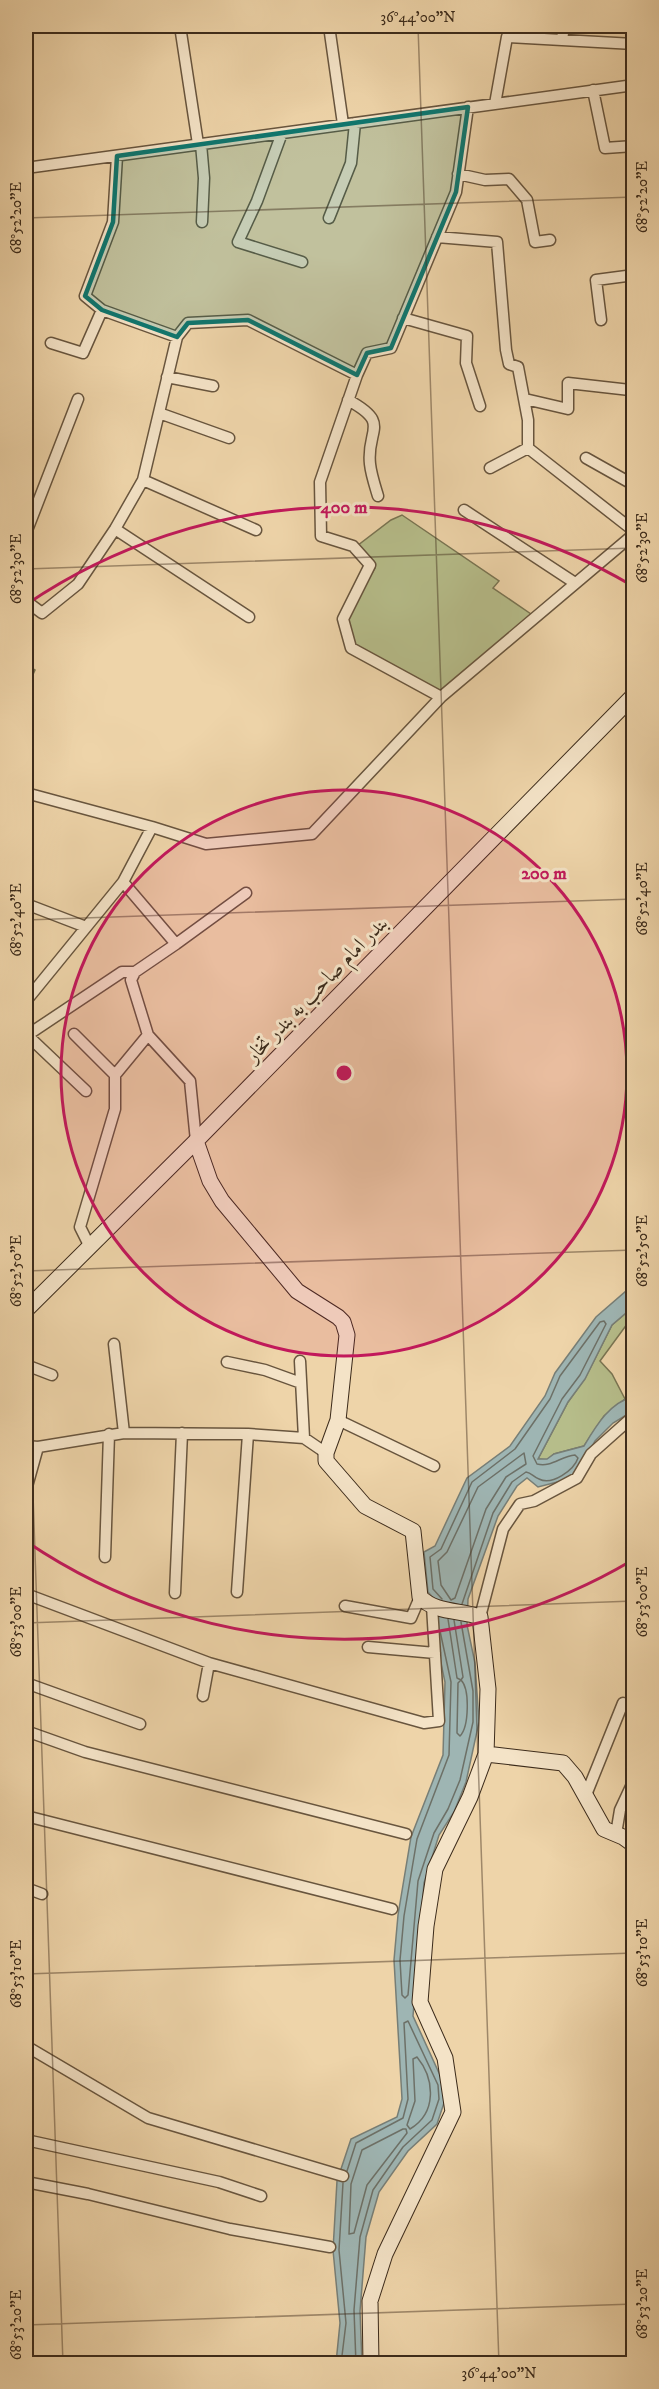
<svg xmlns="http://www.w3.org/2000/svg" width="659" height="2389" font-family="'IM FELL DW Pica',Amiri,serif">
<rect width="100%" height="100%" fill="#eed4a9"/>
<filter id="stains"><feTurbulence type="fractalNoise" baseFrequency=".00333" numOctaves="4"/><feColorMatrix values="0 0 0 0 .2 0 0 0 0 .09 0 0 0 0 .02 0 0 0 .5 -.17"/></filter>
<radialGradient id="worn" r=".72"><stop offset=".6" stop-color="#630" stop-opacity="0"/><stop offset="1" stop-color="#630" stop-opacity=".3"/></radialGradient>
<path fill="#b6bd8a" stroke="#797452" stroke-width="1.5" d="M402 515 499 581 493 588 531 614 440 694 355 647 346 618 375 568 353 549 391 520Z
M26 614 31 619 26 664 35 670 26 690Z
M633 1307V1316L600 1361 612 1374 625 1399 604 1416 584 1446 554 1454 547 1460 538 1459 568 1402 585 1378 612 1325Z"/>
<path fill="#9eb5b3" stroke="#777e76" stroke-width="1.5" d="M633 1285V1307L612 1325 585 1379 568 1402 538 1459H547L554 1454 584 1446C596 1426 610 1402 633 1397V1411L613 1423 595 1441 581 1467 569 1479 538 1487 527 1478 517 1486 498 1516 468 1599 467 1625 475 1663 479 1722 466 1782 454 1812 439 1835 424 1883 413 2016 444 2084 445 2100 437 2124 408 2151 379 2192 366 2237 360 2311 362 2363H336L340 2323 333 2250 337 2181 351 2139 397 2117 402 2099 394 1960 398 1915 411 1837 443 1755 445 1682 433 1626 436 1601 428 1592 424 1552 435 1546 467 1478 510 1446 545 1396 555 1373 596 1317Z"/>
<g fill="none" stroke-linecap="round" stroke-linejoin="round">
<path stroke="#6d7067" stroke-width="1.5" d="M524 1453 526 1464 506 1477 486 1509 455 1598 451 1600 441 1585 438 1561 447 1552 478 1487Z
M442 1599 433 1589 430 1557 441 1549 472 1482 515 1449 550 1399 560 1376 600 1322 604 1321 606 1324 580 1375 562 1399 533 1456 537 1464C551 1468 561 1456 575 1455L578 1458C574 1470 552 1486 539 1479 533 1477 532 1473 526 1472L512 1482 493 1513 462 1604
M448 1619 457 1678 461 1680 463 1677 454 1620
M440 1631 451 1682 449 1755 417 1839 404 1916 400 1960 402 1995 405 1998 408 1995 418 1881 434 1833 448 1809 460 1780 473 1722V1691L461 1622
M461 1680C470 1689 469 1727 460 1736L457 1733 458 1683Z
M417 2057C435 2079 437 2113 410 2129L407 2125 415 2101 413 2059Z
M403 2129H406L407 2133 367 2185 354 2233 349 2234 351 2184 362 2150Z
M347 2171 356 2143 403 2118 408 2099 404 2023 408 2021 438 2085 439 2099 432 2120 403 2147 373 2190 360 2237 354 2310 356 2364
M341 2364 346 2323 339 2250 343 2183"/>
<g stroke="#68553e" stroke-width="13">
<path id="street" d="M180 26 198 144
M329 26 343 124
M562 40 564 26
M593 90 605 148 634 146
M495 104 507 37 634 44
M282 133 257 201 238 242 302 262
M201 144 204 178 202 222
M26 168 634 85
M458 174 485 180 509 179 527 200 535 242 550 240
M329 218 351 163 355 123
M437 237 497 242 506 350 509 364 518 367 528 420V448L634 531
M403 318 467 336 466 363 480 406
M601 320 596 280 634 275
M177 337 188 323 248 320 357 375 320 482 321 536 353 546 370 565 343 619 351 648 441 697
M51 343 83 353 102 310
M357 375 367 353 391 348 456 192 468 107
M167 377 213 386
M525 399 568 409V383L630 390
M348 400C392 424 366 429 370 464 371 474 375 486 378 496
M159 413 229 438
M586 458 634 485
M490 468 528 448
M143 480 256 530
M464 510 575 583
M115 529 249 617
M26 533 78 399
M26 601 42 613 78 584 115 529 143 480 177 337 102 310 85 296 113 222 117 156
M26 793 152 827
M26 904 86 927
M176 944 246 893
M135 972 131 980 148 1035 190 1081 196 1141
M26 1001 123 882
M74 1034 115 1075V1109L80 1227 90 1247
M27 1035 86 1091
M26 1036 122 972H135L176 944 123 882 152 827 206 844 312 834 441 697 634 534
M115 1075 148 1035
M114 1344 124 1433
M300 1361 304 1438
M227 1362 265 1370 301 1383
M26 1365 52 1375
M338 1420 434 1466
M26 1446 38 1447 124 1433 248 1434 304 1438 326 1453
M26 1490 38 1447
M105 1557 109 1434
M237 1592 248 1434
M175 1593 182 1433
M26 1594 209 1663 424 1723 439 1721 432 1606
M345 1606 411 1618 420 1597
M480 1617 503 1529 520 1504 534 1501 577 1478 591 1454 628 1421 634 1420
M368 1647 435 1653
M26 1683 140 1724
M203 1696 209 1663
M26 1731 85 1752 406 1834
M586 1795 623 1703
M26 1816 392 1909
M616 1834 620 1810 634 1780
M26 1888 42 1894
M26 2046 148 2118 343 2176
M26 2140 219 2182 261 2196
M26 2182 88 2194 230 2229 330 2247"/>
</g>
<g stroke="#3c2b1b" stroke-width="17">
<path id="secondary" d="M196 1141 210 1181 222 1201 297 1291 338 1317 343 1322 347 1335 338 1420 326 1453V1461L365 1506 413 1531 420 1597C435 1613 461 1610 480 1617L488 1689 486 1754 563 1763 575 1777 604 1829 623 1837 634 1845
M26 1310 196 1141 634 695
M371 2364 370 2301 385 2254 453 2112 445 2058 420 2002 426 1926 435 1869 470 1797 486 1754"/>
</g>
<use href="#street" stroke="#f4e3c7" stroke-width="10"/>
<use href="#secondary" stroke="#f4e3c7" stroke-width="15"/>
</g>
<path fill="#0f766e" fill-opacity="0.2" stroke="#0f766e" stroke-width="4.5" stroke-linejoin="round" d="M468 107 456 192 391 348 367 353 357 375 248 320 188 323 177 337 102 310 85 296 113 222 117 156Z"/>
<path fill="none" stroke="#3c2b1b" stroke-width="1.5" stroke-opacity="0.45" d="M418 26 499 2364M26 218 634 197M26 569 634 548M26 920 634 899M26 1271 634 1250M26 1292 63 2364M26 1623 634 1601M26 1974 634 1953M26 2325 634 2304"/>
<circle cx="344" cy="1073" r="283" fill="#c2185b" fill-opacity=".12"/>
<g fill="none" stroke="#c2185b" stroke-width="3">
<circle cx="344" cy="1073" r="283"/>
<path d="M631 1561A566 566 0 0 1 27 1542M27 604A566 566 0 0 1 631 585"/>
</g>
<g text-anchor="middle" stroke-width="6" stroke-linejoin="round" paint-order="stroke">
<g font-size="21" fill="#3c2b1b" stroke="#f4e3c7">
<text transform="translate(316 989) rotate(-46)" y="7">بندر امام صاحب به بندر تخار</text>
</g>
</g>
<circle cx="344" cy="1073" r="9" fill="#c2185b" stroke="#f4e3c7" stroke-width="3"/>
<g font-size="18" text-anchor="middle" font-weight="bold" fill="#c2185b" stroke="#f4e3c7" stroke-width="6" stroke-linejoin="round" paint-order="stroke">
<text x="344" y="513">400 m</text>
<text x="544" y="879">200 m</text>
</g>
<rect width="659" height="2389" fill="none" stroke="#eed4a9" stroke-width="66"/>
<rect x="33" y="33" width="593" height="2323" fill="none" stroke="#3c2b1b" stroke-width="2"/>
<g font-size="15" text-anchor="middle" fill="#3c2b1b">
<text x="418" y="22">36°44'00"N</text>
<text transform="translate(642 197) rotate(-90)" y="5">68°52'20"E</text>
<text transform="translate(16 218) rotate(-90)" y="5">68°52'20"E</text>
<text transform="translate(642 548) rotate(-90)" y="5">68°52'30"E</text>
<text transform="translate(16 569) rotate(-90)" y="5">68°52'30"E</text>
<text transform="translate(642 899) rotate(-90)" y="5">68°52'40"E</text>
<text transform="translate(16 920) rotate(-90)" y="5">68°52'40"E</text>
<text transform="translate(642 1251) rotate(-90)" y="5">68°52'50"E</text>
<text transform="translate(16 1271) rotate(-90)" y="5">68°52'50"E</text>
<text transform="translate(642 1602) rotate(-90)" y="5">68°53'00"E</text>
<text transform="translate(16 1622) rotate(-90)" y="5">68°53'00"E</text>
<text transform="translate(642 1953) rotate(-90)" y="5">68°53'10"E</text>
<text transform="translate(16 1974) rotate(-90)" y="5">68°53'10"E</text>
<text transform="translate(642 2304) rotate(-90)" y="5">68°53'20"E</text>
<text transform="translate(16 2325) rotate(-90)" y="5">68°53'20"E</text>
<text x="499" y="2378">36°44'00"N</text>
</g>
<rect width="100%" height="100%" filter="url(#stains)"/>
<rect width="100%" height="100%" fill="url(#worn)"/>
</svg>
